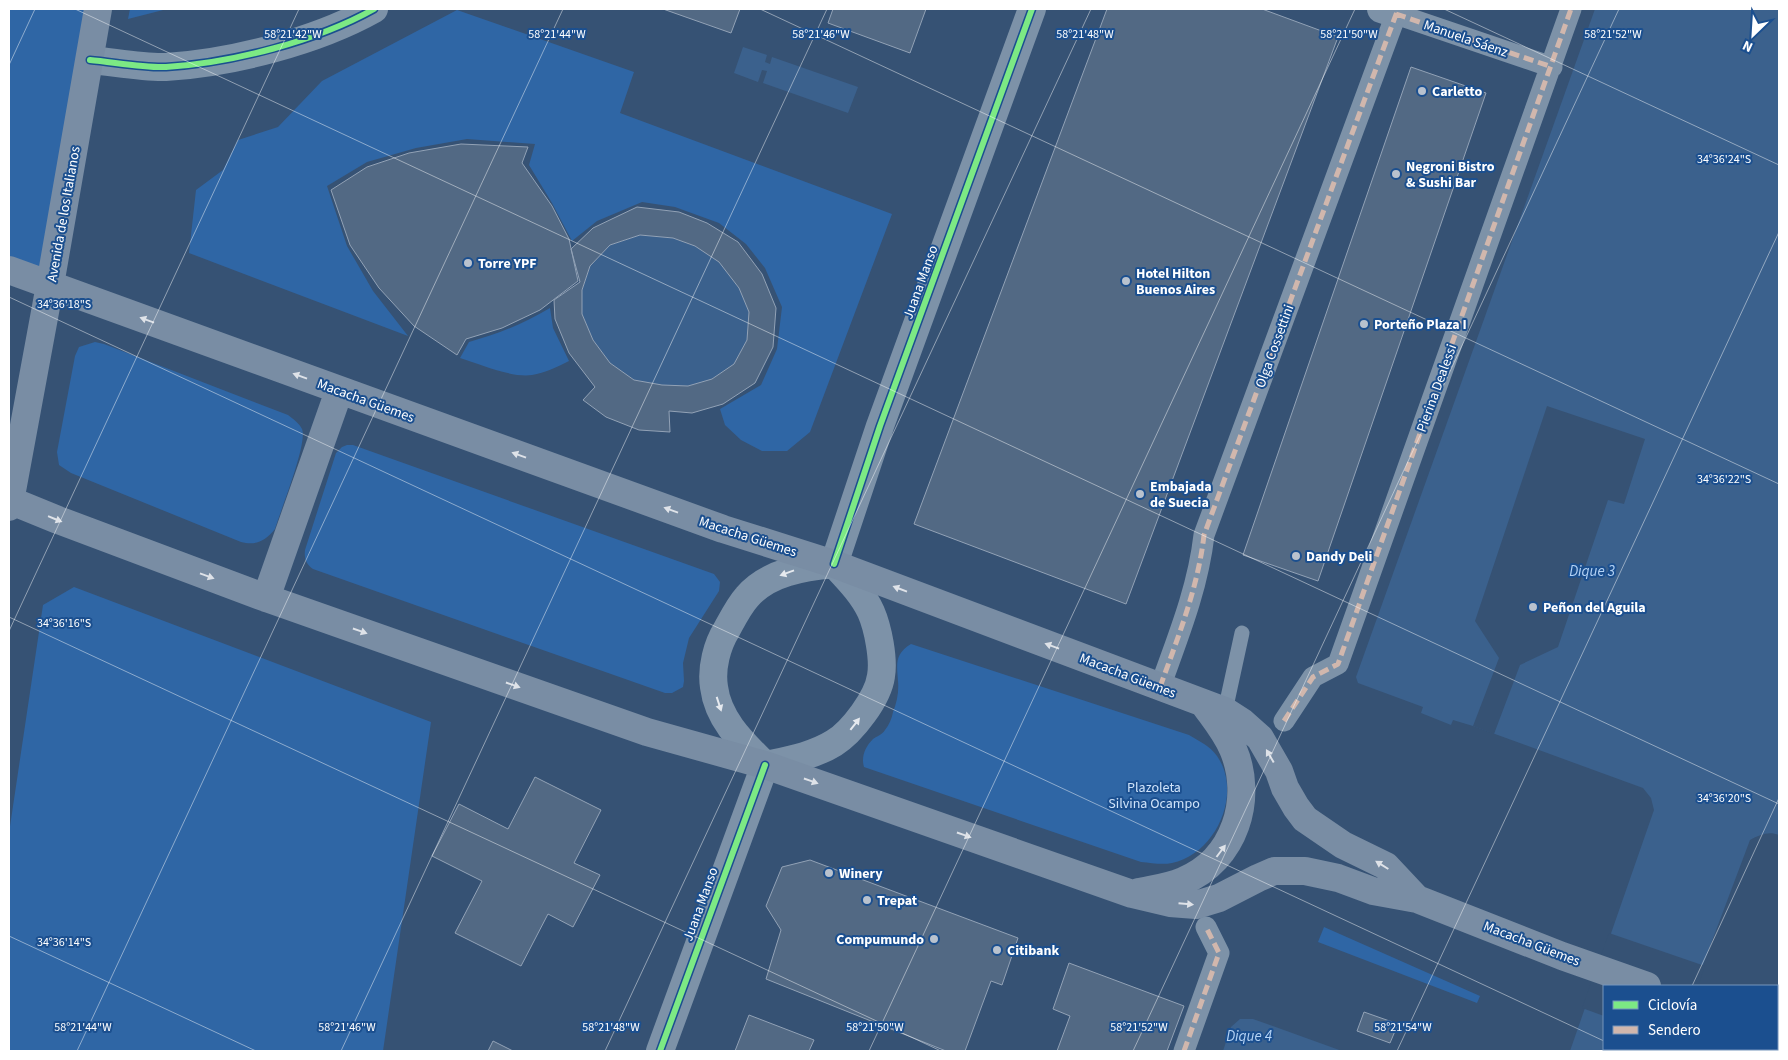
<svg xmlns="http://www.w3.org/2000/svg" width="1788" height="1060" font-family="'Source Sans 3',sans-serif">
<rect width="100%" height="100%" fill="#365274"/>
<path fill="#2f66a5" d="M9 9H98L50 285 9 270Z
M130 9H167L128 19Z
M457 10 634 72 620 113 892 214 810 432 787 451H762L741 440 725 425 720 409 761 385 777 349 782 307 765 268 746 244 719 223 675 207 642 202 597 221 572 241 552 203 529 165 535 144 467 139 416 148 367 162 327 186 347 246 373 291 408 336 189 253 196 190 223 170 238 140 278 127 322 81Z
M550 308 553 328 569 361C557 367 545 373 532 375 511 378 480 364 460 358L469 342C498 334 523 324 550 308Z
M95 342 104 344 288 415C293 419 299 423 302 429 308 443 280 512 275 529 265 541 256 546 241 542L71 473 59 465 57 452 75 356 79 347Z
M347 445H353L714 574 720 582 719 591 689 638 683 663 684 681 683 687 672 693H665L313 569C306 564 304 558 305 550L336 453 342 447Z
M74 587 431 722 383 1051H9V833L43 605Z
M911 644 1189 735C1199 741 1210 746 1217 756 1243 793 1216 854 1172 863 1162 865 1152 863 1141 862L864 767C861 757 865 747 873 739 877 736 882 735 885 730 889 725 892 718 893 712 897 702 899 692 898 681 897 665 894 654 911 644Z
M1324 927 1480 996 1477 1003 1318 942Z"/>
<path fill="#3b618d" d="M1595 9H1779V835C1768 831 1760 835 1750 840L1695 986H1604V1049H1672L1671 1051H1570L1654 810 1651 798 1643 788 1473 726 1453 720 1451 725 1421 713 1423 707 1358 683 1356 677Z
M743 47 767 55 765 62 770 64 772 57 858 87 848 113 763 83 767 71 762 70 758 82 734 73Z
M640 235 673 238 695 246 719 262 739 288 749 312 747 340 734 364 712 379 688 386 662 385 634 380 610 363 593 340 582 314V290L590 266 610 245Z
M1240 1019H1253L1342 1051H1223L1231 1027Z"/>
<path fill="#365274" d="M1547 406 1645 439 1624 504 1608 500 1558 647 1520 665 1494 734 1473 726 1499 658 1475 621Z
M1609 933 1705 966 1698 986H1604V1016L1582 1008Z"/>
<path fill="#526984" stroke="#92a2b6" fill-rule="evenodd" d="M663 9H740L731 33Z
M833 9H926L910 53 828 23Z
M1107 9H1262L1338 37 1126 604 914 524Z
M1411 67 1486 93 1318 581 1243 555Z
M461 144 528 147 522 163 552 206 569 239 578 281 540 310 502 328 466 339 457 355 414 326 379 288 350 245 331 190 367 167 409 153Z
M637 207 679 212 707 223 738 242 762 274 776 308 773 347 755 383 723 404 692 413 669 411 670 432 639 430 606 417 583 400 595 387 569 353 555 319 554 300 580 282 571 249 593 228ZM640 235 673 238 695 246 719 262 739 288 749 312 747 340 734 364 712 379 688 386 662 385 634 380 610 363 593 340 582 314V290L590 266 610 245Z
M535 777 601 810 574 863 600 875 573 927 548 914 521 966 455 933 482 881 432 856 459 804 508 829Z
M810 860 1018 938 1002 985 991 981 965 1051H946L766 979 781 930 766 906 782 867Z
M1069 963 1184 1006 1167 1051H1057L1070 1016 1053 1009Z
M1364 1012 1398 1024 1390 1043 1357 1031Z
M749 1015 814 1040 809 1051H735Z
M493 1041 513 1051H488Z"/>
<g fill="none" stroke-linecap="round" stroke-linejoin="round">
<path stroke="#7d92a8" stroke-width="15" d="M1225 711 1242 633"/>
<path stroke="#7d92a8" stroke-width="21" d="M1396 14 1552 67
M1160 687C1178 637 1198 588 1204 535L1398 9
M1284 721 1313 677 1338 664 1571 9
M1184 1051 1219 953 1206 927"/>
<path stroke="#7d92a8" stroke-width="28" d="M1381 9 1396 14
M90 60C113 62 144 68 166 67 232 63 317 41 374 9"/>
<path stroke="#7d92a8" stroke-width="28" d="M834 564 880 426 1032 9
M765 765C743 743 718 720 714 687 711 668 717 645 727 629 733 618 739 606 747 597 768 572 804 567 834 564
M765 765C789 760 813 756 834 743 852 732 878 698 881 676 884 659 878 628 871 612 863 594 847 578 834 564
M660 1051 765 765"/>
<path stroke="#798da4" stroke-width="28" d="M9 270 723 529 834 564 1225 711 1242 722 1260 738 1279 771 1285 788 1296 807 1305 819 1343 845 1386 866 1417 899
M9 500 58 520 266 598 647 732 765 765 1132 894 1170 903 1196 905 1219 898 1258 878 1274 871H1305L1338 878 1373 891 1417 899 1562 956 1647 986
M9 507 50 285 98 9
M266 598 339 391
M1139 892C1153 889 1169 887 1183 881 1235 860 1254 798 1233 749 1226 732 1214 718 1204 704
M1777 1033 1779 1034"/>
<path stroke="#d1b7ad" stroke-width="5" stroke-dasharray="10 5" stroke-linecap="butt" d="M1396 14 1552 67
M1160 687C1178 637 1198 588 1204 535L1398 9
M1284 721 1313 677 1338 664 1571 9
M1184 1051 1219 953 1206 927"/>
<g stroke="#1b4f8f" stroke-width="9">
<path id="cycleway" d="M90 60C113 62 144 68 166 67 232 63 317 41 374 9
M834 564 880 426 1032 9
M660 1051 765 765"/>
</g>
<use href="#cycleway" stroke="#7ce984" stroke-width="6"/>
</g>
<defs><path id="oneway-solid" d="M-6-.8H1V-3.2L6.5 0L1 3.2V.8H-6Z" transform="scale(1.25)"/></defs>
<g fill="#dee2e8">
<use href="#oneway-solid" transform="translate(147 320) rotate(-160)"/>
<use href="#oneway-solid" transform="translate(300 376) rotate(-160)"/>
<use href="#oneway-solid" transform="translate(519 455) rotate(-160)"/>
<use href="#oneway-solid" transform="translate(671 510) rotate(-160)"/>
<use href="#oneway-solid" transform="translate(55 519) rotate(22)"/>
<use href="#oneway-solid" transform="translate(207 576) rotate(20)"/>
<use href="#oneway-solid" transform="translate(900 589) rotate(-159)"/>
<use href="#oneway-solid" transform="translate(360 631) rotate(19)"/>
<use href="#oneway-solid" transform="translate(1052 646) rotate(-160)"/>
<use href="#oneway-solid" transform="translate(513 685) rotate(19)"/>
<use href="#oneway-solid" transform="translate(1270 756) rotate(-120)"/>
<use href="#oneway-solid" transform="translate(811 781) rotate(19)"/>
<use href="#oneway-solid" transform="translate(964 835) rotate(19)"/>
<use href="#oneway-solid" transform="translate(1221 851) rotate(-53)"/>
<use href="#oneway-solid" transform="translate(1382 865) rotate(-148)"/>
<use href="#oneway-solid" transform="translate(1186 904) rotate(5)"/>
</g>
<g fill="#e5e9ee">
<use href="#oneway-solid" transform="translate(787 573) rotate(160)"/>
<use href="#oneway-solid" transform="translate(719 704) rotate(72)"/>
<use href="#oneway-solid" transform="translate(855 724) rotate(-52)"/>
</g>
<path fill="none" stroke="#fff" stroke-width="1" stroke-opacity="0.45" d="M75 9 1779 804M760 9 1779 484M1444 9 1779 165M9 65 35 9M9 297 1604 1041M9 617 941 1051M9 631 299 9M9 936 256 1051M1692 986 1779 798M1620 1049 1625 1051M77 1051 563 9M341 1051 827 9M605 1051 1091 9M869 1051 1355 9M1133 1051 1619 9M1397 1051 1779 232M1661 1051 1662 1049"/>
<g fill="#b9c2ce" stroke="#1b4f8f" stroke-width="2">
<circle cx="1422" cy="91" r="5"/>
<circle cx="1396" cy="174" r="5"/>
<circle cx="468" cy="263" r="5"/>
<circle cx="1126" cy="281" r="5"/>
<circle cx="1364" cy="324" r="5"/>
<circle cx="1140" cy="494" r="5"/>
<circle cx="1296" cy="556" r="5"/>
<circle cx="1533" cy="607" r="5"/>
<circle cx="829" cy="873" r="5"/>
<circle cx="867" cy="900" r="5"/>
<circle cx="934" cy="939" r="5"/>
<circle cx="997" cy="950" r="5"/>
</g>
<g text-anchor="middle" stroke-width="4" stroke-linejoin="round" paint-order="stroke">
<g font-size="14" fill="#fff" stroke="#1b4f8f">
<text transform="translate(1466 38) rotate(19)" y="5">Manuela Sáenz</text>
<text transform="translate(63 214) rotate(-80)" y="5">Avenida de los Italianos</text>
<text transform="translate(920 282) rotate(-70)" y="5">Juana Manso</text>
<text transform="translate(1274 346) rotate(-70)" y="5">Olga Cossettini</text>
<text transform="translate(1436 388) rotate(-70)" y="5">Pierina Dealessi</text>
<text transform="translate(366 400) rotate(20)" y="5">Macacha Güemes</text>
<text transform="translate(748 536) rotate(18)" y="5">Macacha Güemes</text>
<text transform="translate(1128 675) rotate(21)" y="5">Macacha Güemes</text>
<text transform="translate(700 904) rotate(-70)" y="5">Juana Manso</text>
<text transform="translate(1532 943) rotate(21)" y="5">Macacha Güemes</text>
</g>
<g font-size="14" font-weight="bold" fill="#fff" stroke="#1b4f8f" text-anchor="start">
<text x="1432" y="96">Carletto</text>
<text x="1406" y="171">Negroni Bistro<tspan x="1406" dy="16">&amp; Sushi Bar</tspan></text>
<text x="478" y="268">Torre YPF</text>
<text x="1136" y="278">Hotel Hilton<tspan x="1136" dy="16">Buenos Aires</tspan></text>
<text x="1374" y="329">Porteño Plaza I</text>
<text x="1150" y="491">Embajada<tspan x="1150" dy="16">de Suecia</tspan></text>
<text x="1306" y="561">Dandy Deli</text>
<text x="1543" y="612">Peñon del Aguila</text>
<text x="839" y="878">Winery</text>
<text x="877" y="905">Trepat</text>
<text x="924" y="944" text-anchor="end">Compumundo</text>
<text x="1007" y="955">Citibank</text>
</g>
<g font-size="14" fill="#cfe3fa" stroke="#1b4f8f">
<text x="1154" y="792">Plazoleta<tspan x="1154" dy="16">Silvina Ocampo</tspan></text>
</g>
<g font-size="15" font-style="italic" fill="#b5d3f5" stroke="#1b4f8f">
<text x="1592" y="576">Dique 3</text>
<text x="1249" y="1041">Dique 4</text>
</g>
</g>
<g font-size="12" text-anchor="middle" fill="#fff" stroke="#1b4f8f" stroke-width="4" stroke-linejoin="round" paint-order="stroke">
<text x="293" y="38">58°21'42"W</text>
<text x="557" y="38">58°21'44"W</text>
<text x="821" y="38">58°21'46"W</text>
<text x="1085" y="38">58°21'48"W</text>
<text x="1349" y="38">58°21'50"W</text>
<text x="1613" y="38">58°21'52"W</text>
<text x="1724" y="163">34°36'24"S</text>
<text x="64" y="308">34°36'18"S</text>
<text x="1724" y="483">34°36'22"S</text>
<text x="64" y="627">34°36'16"S</text>
<text x="1724" y="802">34°36'20"S</text>
<text x="64" y="946">34°36'14"S</text>
<text x="83" y="1031">58°21'44"W</text>
<text x="347" y="1031">58°21'46"W</text>
<text x="611" y="1031">58°21'48"W</text>
<text x="875" y="1031">58°21'50"W</text>
<text x="1139" y="1031">58°21'52"W</text>
<text x="1403" y="1031">58°21'54"W</text>
</g>
<rect width="1788" height="1060" fill="none" stroke="#ffffff" stroke-width="20"/>
<rect x="1603" y="985" width="175" height="65" fill="#1b4f8f" stroke="#7695bc"/>
<rect x="1613" y="1001" width="25" height="8" fill="#7ce984" stroke="#7695bc"/>
<text x="1648" y="1010" font-size="15" fill="#ffffff">Ciclovía</text>
<rect x="1613" y="1026" width="25" height="8" fill="#d1b7ad" stroke="#7695bc"/>
<text x="1648" y="1035" font-size="15" fill="#ffffff">Sendero</text>
<g transform="translate(1753 35) rotate(205)" stroke="#1b4f8f" stroke-width="4" paint-order="stroke">
<path d="M0-4L9 19L0 12L-9 19Z" fill="#ffffff"/>
<text y="-8" font-size="14" font-weight="bold" text-anchor="middle" fill="#ffffff">N</text>
</g>
</svg>
